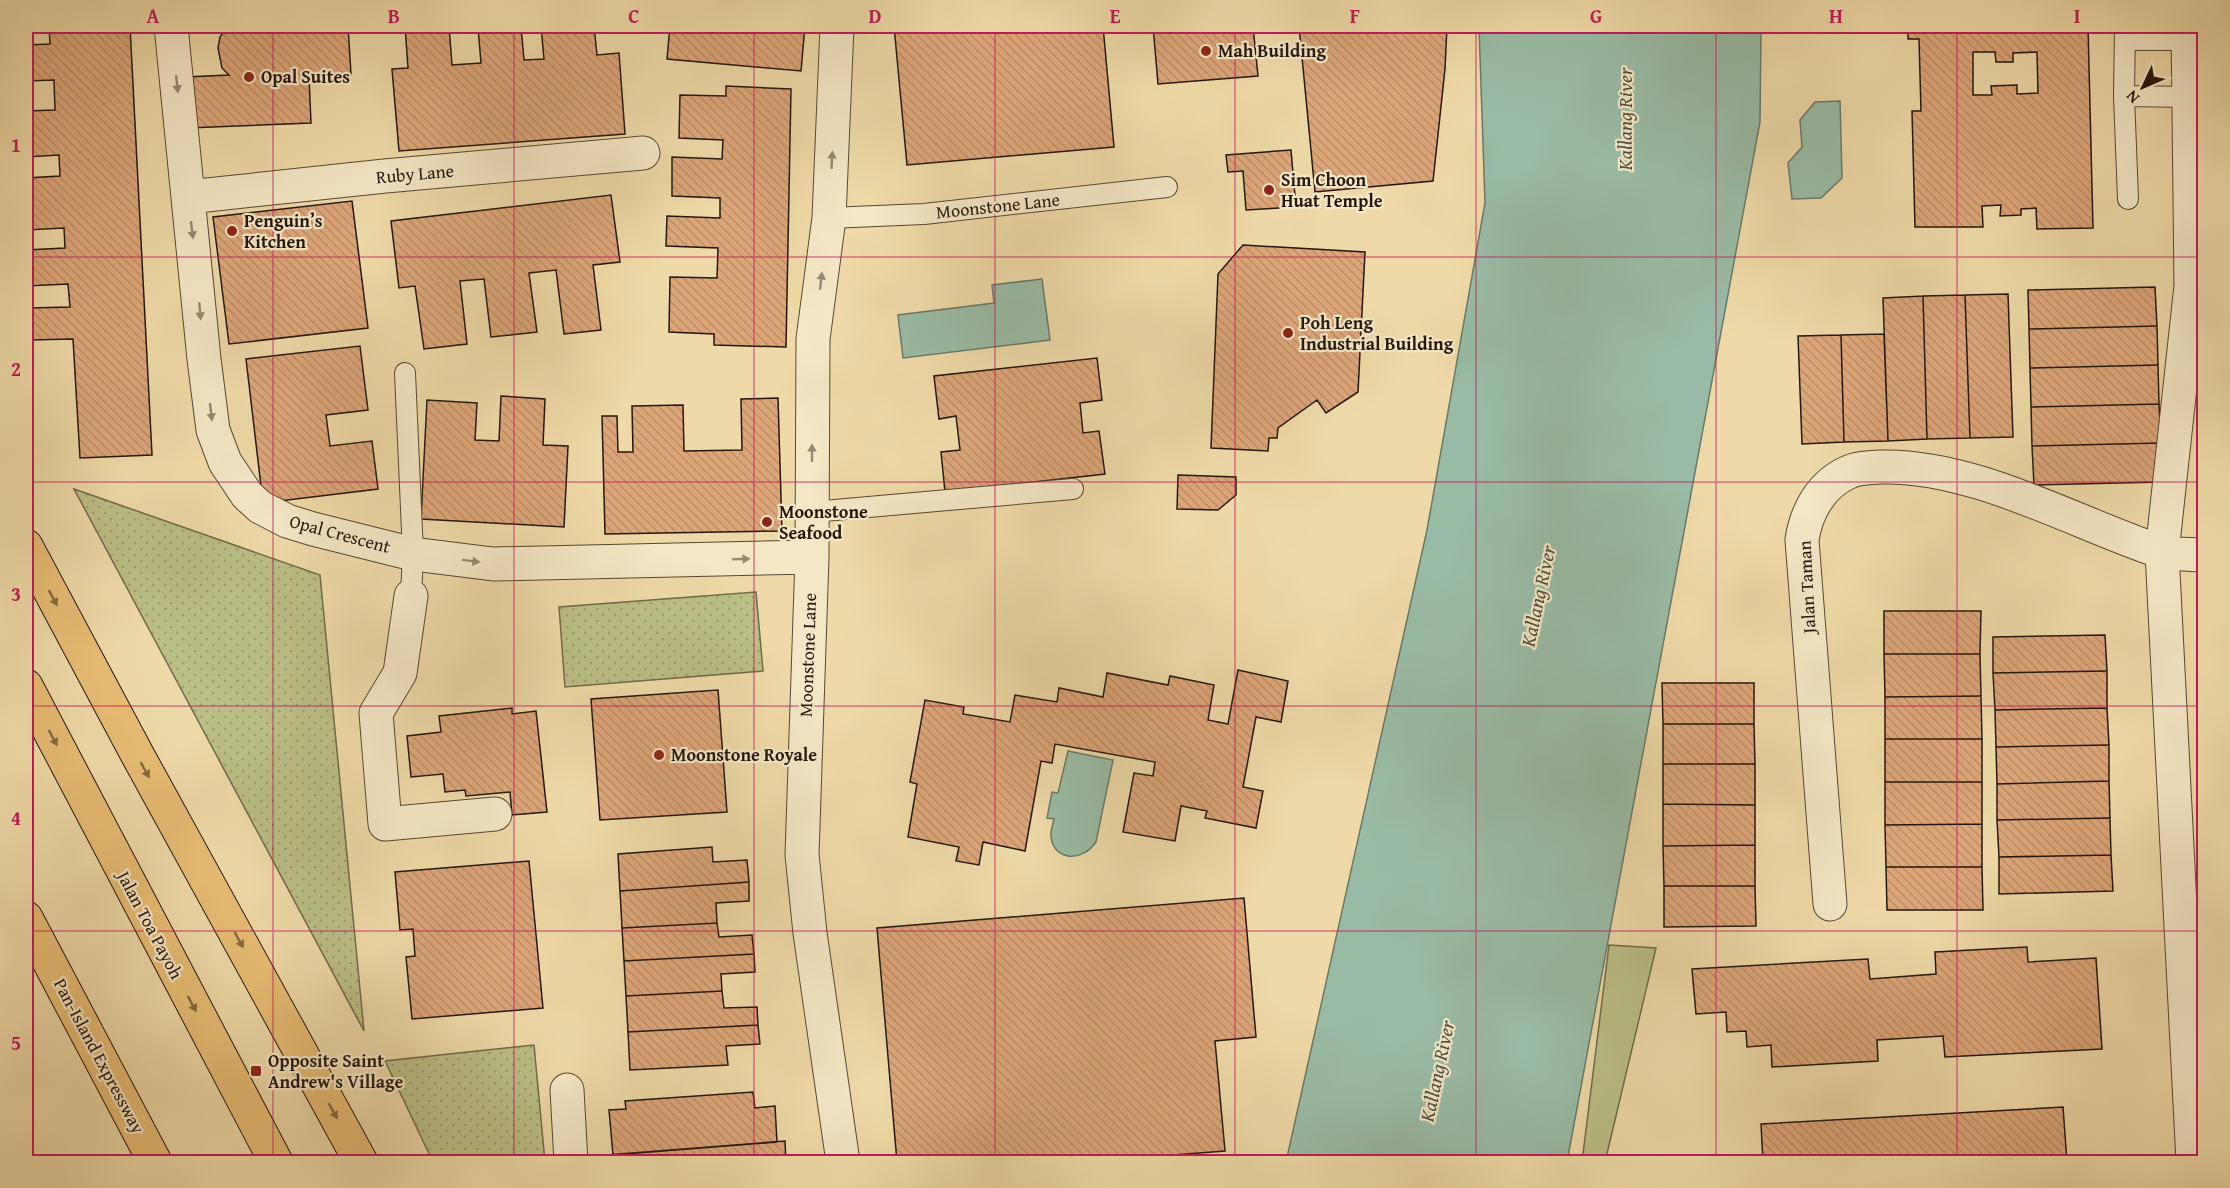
<svg xmlns="http://www.w3.org/2000/svg" width="2230" height="1188" font-family="'Gentium Book Plus',serif">
<defs>
<pattern id="grass-dots" width="8" height="8" patternUnits="userSpaceOnUse" patternTransform="scale(1.5)"><rect width="8" height="8" fill="#babf86"/><path d="M2 2h.1M6 6h.1" fill="none" stroke="#a0a372" stroke-width="1.8" stroke-linecap="round"/></pattern>
<pattern id="building-back-hatch" width="6" height="6" patternUnits="userSpaceOnUse" patternTransform="scale(1.5)"><rect width="6" height="6" fill="#dca679"/><path d="M-1 5l2 2M0 0l6 6M5-1l2 2" fill="none" stroke="#bd8e67"/></pattern>
</defs>
<rect width="100%" height="100%" fill="#eedaa8"/>
<filter id="stains"><feTurbulence type="fractalNoise" baseFrequency=".00333" numOctaves="4"/><feColorMatrix values="0 0 0 0 .2 0 0 0 0 .09 0 0 0 0 .02 0 0 0 .5 -.17"/></filter>
<radialGradient id="worn" r=".72"><stop offset=".6" stop-color="#630" stop-opacity="0"/><stop offset="1" stop-color="#630" stop-opacity=".3"/></radialGradient>
<path fill="url(#grass-dots)" stroke="#706b4a" stroke-width="1.5" d="M74 489 320 575 364 1031Z
M756 592 763 671 565 687 559 607Z
M534 1045 545 1162H433L385 1061Z"/>
<path fill="#babf86" stroke="#706b4a" stroke-width="1.5" d="M1609 945 1656 948 1605 1162H1582Z"/>
<path fill="#99bba6" stroke="#6b7969" stroke-width="1.5" d="M1479 26H1761L1760 122 1567 1162H1286L1427 530 1485 203Z
M1840 101 1842 178 1821 198 1792 199 1788 163 1802 147 1800 120 1815 102Z
M1042 279 1050 340 903 358 898 315 994 303 992 285Z
M1068 751 1113 760 1096 842C1081 864 1051 860 1051 834 1051 829 1053 824 1054 819L1047 818 1052 792 1058 793Z"/>
<path fill="url(#building-back-hatch)" stroke="#25170d" stroke-width="1.5" fill-rule="evenodd" d="M49 26H130L152 455 80 458 73 339 30 340 29 308 70 307 68 284 26 286V250L65 248 64 228 26 230V178L60 176 59 155 26 157V111L55 110 54 80 26 81V45L50 44Z
M228 26H348L351 74 309 77 311 123 188 128 186 77 229 75 222 68 218 48 220 37Z
M405 26H449L452 65 481 63 478 28 521 26 524 60 544 59 541 26H594L597 55 619 53 625 134 399 151 392 69 408 68Z
M670 26H805L801 71 667 59Z
M894 26H1103L1114 147 907 165Z
M1153 26H1253L1258 76 1158 84Z
M1299 26H1447L1445 69 1433 181 1315 192Z
M1908 26H2088L2093 228 2037 229 2036 208 2021 209V215L2000 216 2001 205 1982 206 1983 227H1915L1912 111H1921L1919 39H1908ZM1973 52H1995L1996 62H2013V53L2037 52 2038 93 2017 94V85L1991 86 1992 95H1973Z
M726 86 791 89 786 347 714 345V334L669 332 670 277 717 278 718 248 666 246 667 216 720 218V198L672 196V157L722 159 723 140 679 138 680 95 726 96Z
M1291 150 1296 207 1246 210 1243 171 1228 172 1226 155Z
M611 195 620 262 593 265 601 330 564 334 556 270 529 273 537 332 491 337 484 279 460 281 467 344 424 349 415 286 399 288 391 221Z
M352 201 368 328 229 344 213 217Z
M1243 245 1365 252 1358 392 1326 413 1317 400 1278 428 1277 438H1269L1268 451 1211 448 1218 274Z
M2155 287 2157 326 2029 329 2028 290Z
M2008 294 2013 437 1970 438 1965 295Z
M1965 295 1970 438 1927 439 1923 296Z
M1923 296 1927 439 1888 441 1883 298Z
M2157 326 2158 365 2030 368 2029 329Z
M1884 334 1888 441 1844 442 1841 335Z
M1841 335 1844 442 1802 444 1798 336Z
M360 346 368 410 326 415 330 446 372 441 378 489 263 503 246 359Z
M1097 358 1102 400 1080 403 1083 433 1099 431 1105 474 945 492 941 452 960 450 956 416 939 419 934 376Z
M2158 365 2159 404 2031 407 2030 368Z
M501 396 545 399 543 445 568 446 564 527 421 519 427 400 477 403 475 440 499 441Z
M778 398 782 531 605 534 602 416H617L618 452H633L632 406 683 405 684 451 742 450 741 399Z
M2159 404 2161 443 2032 446 2031 407Z
M2161 443V482L2034 485 2032 446Z
M1178 475 1236 477V495L1218 510 1177 509Z
M1884 611H1981L1980 654H1884Z
M2105 635 2107 671 1993 673V637Z
M1884 654H1980L1981 696 1885 697Z
M1238 670 1288 681 1281 722 1256 717 1243 787 1263 791 1256 828 1205 818 1207 811 1181 806 1175 841 1123 832 1134 773 1153 776 1155 762 1055 744 1052 763 1041 761 1025 851 983 842 979 865 956 861 959 847 908 837 917 784 910 782 925 700 964 707 963 714 1010 722 1015 695 1057 702 1059 688 1103 697 1107 673 1168 685 1170 676 1214 685 1208 720 1228 724Z
M2107 671V708L1995 710 1993 673Z
M1662 683H1754V724H1663Z
M718 690 727 812 600 820 591 699Z
M1981 696 1982 739H1885V697Z
M512 708V714L536 711 547 812 512 815 510 792 466 796 465 790 445 792 443 774 411 777 407 736 441 732 439 716Z
M2107 708 2109 745 1996 747 1995 710Z
M1663 724H1754L1755 764H1663Z
M1885 739H1982V782H1885Z
M2109 745V781L1997 784 1996 747Z
M1663 764H1755V805L1663 804Z
M2109 781 2110 818 1997 820V784Z
M1885 782H1982V824L1885 825Z
M1663 804 1755 805V845L1663 846Z
M2110 818 2111 855 1999 857 1997 820Z
M1982 824V867H1886L1885 825Z
M1755 845V886H1664L1663 846Z
M712 847 713 862 747 860 749 882 620 891 618 854Z
M2111 855 2113 891 1999 894V857Z
M529 861 543 1008 412 1019 406 957 415 956 413 929 400 930 395 872Z
M1886 867H1982L1983 910H1887Z
M749 882V901L716 903 717 923 622 928 620 891Z
M1664 886H1755L1756 926 1664 927Z
M1244 898 1256 1037 1215 1041 1225 1151 1082 1162H897L877 928Z
M717 923 719 937 752 935 754 954 624 961 622 928Z
M2027 947 2028 962 2096 958 2102 1049 1945 1057 1943 1036 1877 1040 1878 1061 1772 1067 1771 1045 1747 1047 1746 1031 1727 1032 1726 1012 1696 1014 1692 969 1868 959 1870 979 1936 974 1935 952Z
M754 954 755 972 721 974 722 991 626 996 624 961Z
M722 991 724 1008 757 1007 758 1025 628 1032 626 996Z
M758 1025 760 1044 726 1046 728 1065 630 1070 628 1032Z
M753 1092 755 1108 775 1106 777 1142 613 1155 609 1110 626 1109 625 1101Z
M2063 1107 2067 1162H1763L1761 1124Z
M785 1141 786 1162H608L607 1155Z"/>
<g fill="none" stroke-linecap="round" stroke-linejoin="round">
<g stroke="#574834" stroke-width="22">
<path id="service" d="M2125 26 2124 96 2128 199
M2125 40H2188
M2124 96 2189 97
M829 218 924 214 1167 187
M405 373 413 554 411 596
M812 512 1073 489"/>
</g>
<g stroke="#574834" stroke-width="35">
<path id="minor" d="M171 26 204 359 213 430 225 462 247 495 260 507 287 521 313 529 413 554 493 564 812 557
M837 26 829 218 813 339 812 557 802 855 810 933 843 1162
M2188 26 2191 286 2162 552 2193 1162
M188 197 385 176 643 153
M411 596 400 673 376 713 385 824 495 814
M1830 904 1802 540C1806 512 1821 484 1849 472 1859 467 1870 468 1880 467 1972 464 2073 522 2159 551 2173 555 2190 554 2204 555
M567 1090 571 1162"/>
</g>
<g stroke="#25170d" stroke-width="35">
<path id="primary" d="M26 686 276 1162"/>
</g>
<g stroke="#25170d" stroke-width="35">
<path id="motorway" d="M26 546 137 754 361 1162
M26 918 155 1162"/>
</g>
<use href="#service" stroke="#f4e7c6" stroke-width="20"/>
<use href="#minor" stroke="#f4e7c6" stroke-width="33"/>
<use href="#primary" stroke="#e7bd74" stroke-width="33"/>
<use href="#motorway" stroke="#e7bd74" stroke-width="33"/>
</g>
<defs><path id="oneway-solid" d="M-6-.8H1V-3.2L6.5 0L1 3.2V.8H-6Z" transform="scale(1.5)"/></defs>
<g fill="#978973">
<use href="#oneway-solid" transform="translate(177 84) rotate(84)"/>
<use href="#oneway-solid" transform="translate(832 160) rotate(-87)"/>
<use href="#oneway-solid" transform="translate(192 230) rotate(83)"/>
<use href="#oneway-solid" transform="translate(821 281) rotate(-83)"/>
<use href="#oneway-solid" transform="translate(200 311) rotate(85)"/>
<use href="#oneway-solid" transform="translate(211 412) rotate(83)"/>
<use href="#oneway-solid" transform="translate(812 453) rotate(-90)"/>
<use href="#oneway-solid" transform="translate(741 559) rotate(-2)"/>
<use href="#oneway-solid" transform="translate(471 561) rotate(7)"/>
</g>
<g fill="#866a40">
<use href="#oneway-solid" transform="translate(53 598) rotate(62)"/>
<use href="#oneway-solid" transform="translate(53 738) rotate(62)"/>
<use href="#oneway-solid" transform="translate(145 770) rotate(61)"/>
<use href="#oneway-solid" transform="translate(239 940) rotate(61)"/>
<use href="#oneway-solid" transform="translate(192 1004) rotate(62)"/>
<use href="#oneway-solid" transform="translate(333 1111) rotate(61)"/>
</g>
<path fill="none" stroke="#c2185b" stroke-width="1.5" stroke-opacity="0.55" d="M273 26V1162M514 26V1162M754 26V1162M995 26V1162M1235 26V1162M1476 26V1162M1716 26V1162M1957 26V1162M26 257H2204M26 482H2204M26 706H2204M26 931H2204"/>
<g fill="#8f2418" stroke="#f4e7c6" stroke-width="2">
<circle cx="1206" cy="51" r="6"/>
<circle cx="249" cy="77" r="6"/>
<circle cx="1269" cy="190" r="6"/>
<circle cx="232" cy="231" r="6"/>
<circle cx="1288" cy="333" r="6"/>
<circle cx="767" cy="522" r="6"/>
<circle cx="659" cy="755" r="6"/>
<rect x="250" y="1065" width="12" height="12" rx="3"/>
</g>
<g text-anchor="middle" stroke-width="4.5" stroke-linejoin="round" paint-order="stroke">
<g font-size="18" font-weight="bold" fill="#25170d" stroke="#f4e7c6" text-anchor="start">
<text x="1218" y="57">Mah Building</text>
<text x="261" y="83">Opal Suites</text>
<text x="1281" y="186">Sim Choon<tspan x="1281" dy="21">Huat Temple</tspan></text>
<text x="244" y="227">Penguin’s<tspan x="244" dy="21">Kitchen</tspan></text>
<text x="1300" y="329">Poh Leng<tspan x="1300" dy="21">Industrial Building</tspan></text>
<text x="779" y="518">Moonstone<tspan x="779" dy="21">Seafood</tspan></text>
<text x="671" y="761">Moonstone Royale</text>
<text x="268" y="1067">Opposite Saint<tspan x="268" dy="21">Andrew's Village</tspan></text>
</g>
<g font-size="18" fill="#25170d" stroke="#f4e7c6">
<text transform="translate(415 174) rotate(-5)" y="6">Ruby Lane</text>
<text transform="translate(998 206) rotate(-6)" y="6">Moonstone Lane</text>
<text transform="translate(340 534) rotate(15)" y="6">Opal Crescent</text>
<text transform="translate(1807 587) rotate(-93)" y="6">Jalan Taman</text>
<text transform="translate(808 655) rotate(-88)" y="6">Moonstone Lane</text>
<text transform="translate(150 925) rotate(62)" y="6">Jalan Toa Payoh</text>
<text transform="translate(99 1056) rotate(62)" y="6">Pan-Island Expressway</text>
</g>
<g font-size="20" font-style="italic" fill="#4e5043" stroke="#f4e7c6">
<text transform="translate(1625 119) rotate(-90)" y="7">Kallang River</text>
<text transform="translate(1538 596) rotate(-78)" y="7">Kallang River</text>
<text transform="translate(1437 1071) rotate(-78)" y="7">Kallang River</text>
</g>
</g>
<rect width="2230" height="1188" fill="none" stroke="#eedaa8" stroke-width="66"/>
<g transform="translate(2143 87) rotate(226)" stroke="#f4e7c6" stroke-width="4.5" paint-order="stroke">
<path d="M0-4.5L10 22L0 15L-10 22Z" fill="#25170d"/>
<text y="-9" font-size="16" font-weight="bold" text-anchor="middle" fill="#25170d">N</text>
</g>
<rect x="33" y="33" width="2164" height="1122" fill="none" stroke="#c2185b" stroke-width="2"/>
<g font-size="20" text-anchor="middle" font-weight="bold" fill="#c2185b">
<text x="153" y="23">A</text>
<text x="394" y="23">B</text>
<text x="634" y="23">C</text>
<text x="875" y="23">D</text>
<text x="1115" y="23">E</text>
<text x="1355" y="23">F</text>
<text x="1596" y="23">G</text>
<text x="1836" y="23">H</text>
<text x="2077" y="23">I</text>
<text x="16" y="152">1</text>
<text x="16" y="376">2</text>
<text x="16" y="601">3</text>
<text x="16" y="825">4</text>
<text x="16" y="1050">5</text>
</g>
<rect width="100%" height="100%" filter="url(#stains)"/>
<rect width="100%" height="100%" fill="url(#worn)"/>
</svg>
